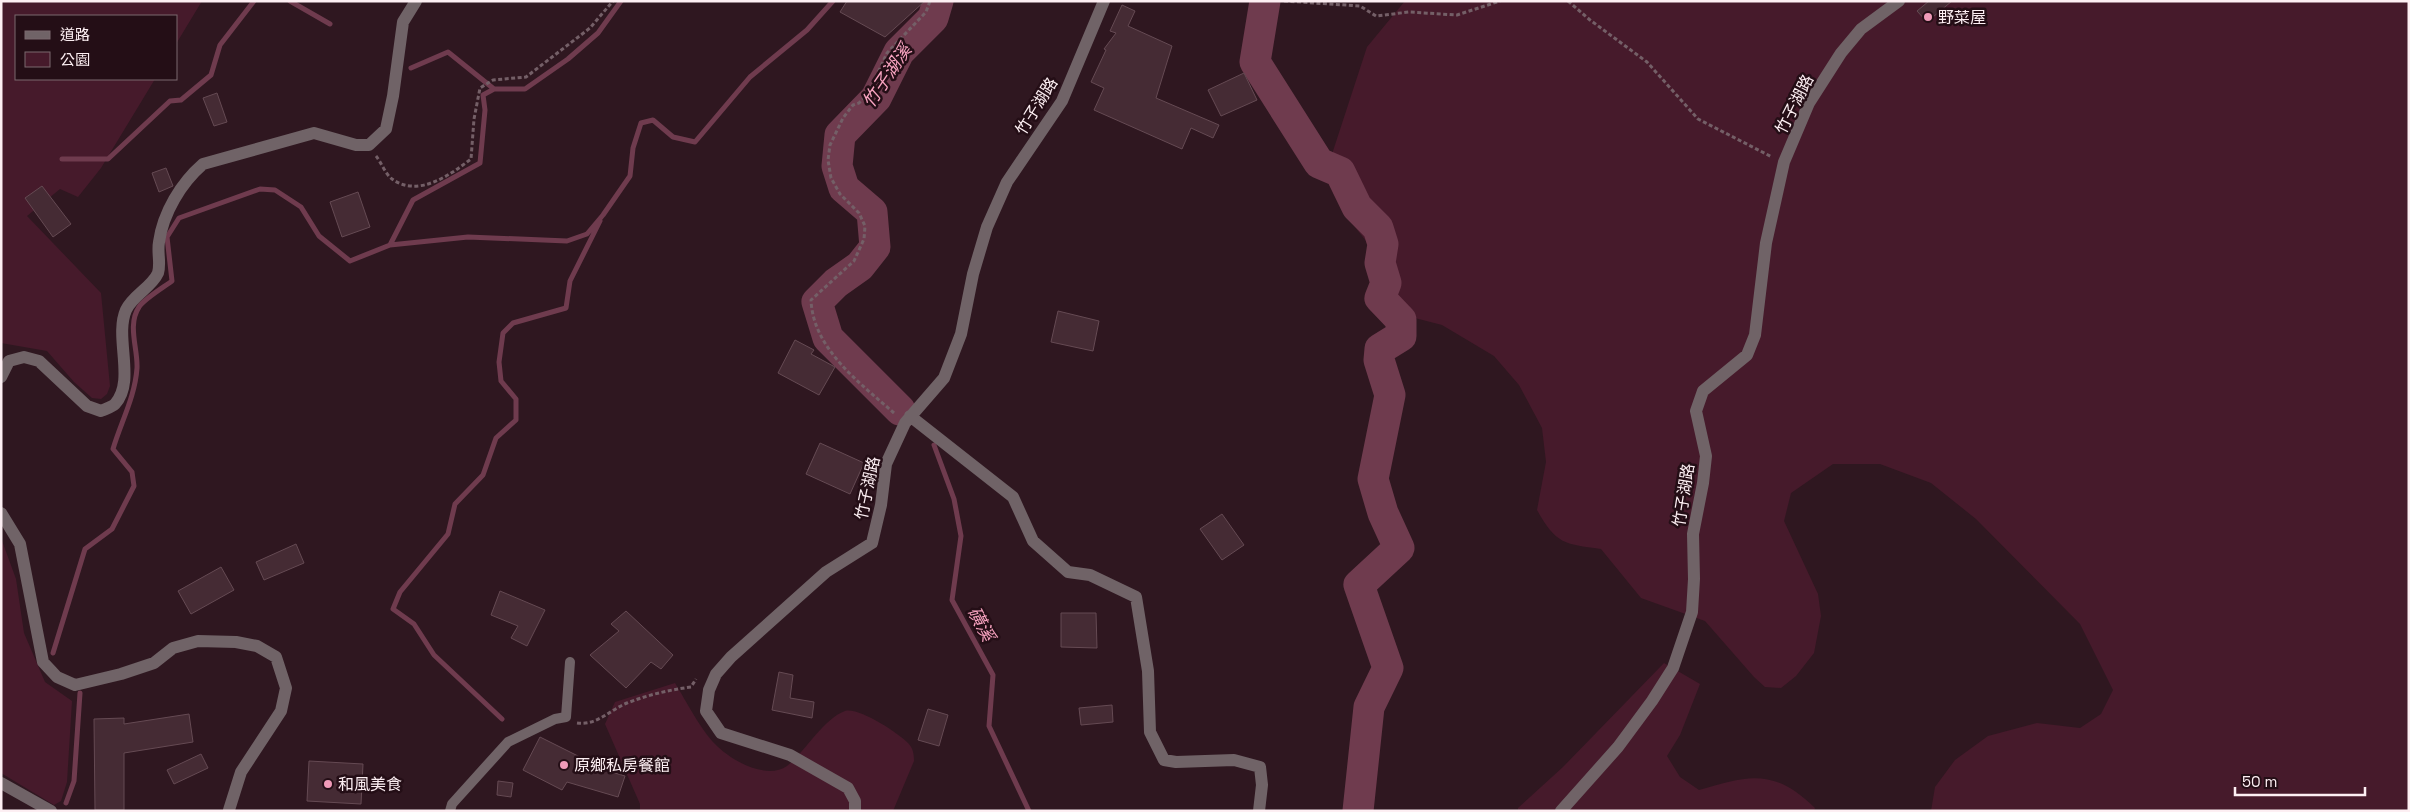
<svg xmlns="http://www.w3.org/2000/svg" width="2410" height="812" font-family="'Space Grotesk','Noto Sans TC',sans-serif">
<rect width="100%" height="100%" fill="#2f1720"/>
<path fill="#461a2b" d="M1 1H202L176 44V16H16V79H155L101 168 78 197 60 189 27 216 101 293 110 386 107 394 101 399 92 398 74 382 47 351 1 343Z
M1405 1H2409V811H1931L1935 787 1955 760 1988 736 2037 723 2080 728 2101 714 2113 690 2080 624 1976 519 1931 483 1880 464H1833L1791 493 1784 521 1818 594 1821 616 1814 653 1796 676 1781 688 1765 687 1754 677 1705 621 1641 598 1601 549C1564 544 1556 544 1537 510L1546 462 1542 428 1519 385 1494 356 1442 325 1411 317 1392 302 1366 241 1344 213 1334 189 1332 180 1333 151 1367 47Z
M1 538 16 579 24 633 45 682 72 701 67 782 61 801 54 805 1 773Z
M1664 663 1700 684 1680 735 1667 756 1680 777 1699 790C1749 775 1774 768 1815 808L1814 811H1518V808L1563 767Z
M675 683C686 701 701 730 715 744 729 759 766 781 787 766 805 752 823 719 845 711 859 707 898 733 908 743 913 748 914 754 914 761L893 811H640V804L605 724 615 702Z"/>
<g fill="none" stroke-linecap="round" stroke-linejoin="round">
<path stroke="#6f3b4e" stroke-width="5" d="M290 1 330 24
M411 68 448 52 494 89H525L568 59 598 33 621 1
M62 159H108L170 101 181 100 211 75 220 45 254 1
M390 245 413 200 480 163 485 110 483 95 494 89
M934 445 954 499 961 536 952 600 993 675 989 726 1029 811
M53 653 85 549 112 529 134 486 132 472 113 449C121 422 135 397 137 368 138 349 127 325 139 307 144 299 164 287 172 281L167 237 179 218 260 189 275 190 301 207 319 236 350 261 390 245 468 237 567 241 587 234 603 215 630 176 633 148 641 123 653 120 673 137 695 142 750 77 807 30 833 1
M502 719 434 655 414 624 393 609 400 592 448 534 455 504 483 475 496 438 516 420V399L501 381 499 362 503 333 513 323 566 308 570 281 600 221
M66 803 74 781 80 693"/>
<path stroke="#6f3b4e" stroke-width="31" d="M1265 1 1255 62 1319 163 1340 172 1357 207 1378 228 1383 244 1380 263 1386 283 1380 298 1401 320V336L1380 349 1379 360 1390 395 1373 479 1383 513 1399 548 1359 585 1388 668 1369 707 1358 811
M900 410 828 338 817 302 836 283 860 266 875 247 872 212 844 188 837 166 840 135 876 98 899 52 933 18 938 1"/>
</g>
<path fill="#452b34" stroke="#654a53" d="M847 1H925L885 37 840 12Z
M1929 1H1952L1927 22 1917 11Z
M1122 5 1135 11 1128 26 1172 46 1156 98 1219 125 1213 138 1191 128 1182 149 1094 110 1104 88 1091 82 1106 50 1104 49 1116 33 1110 31Z
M1244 73 1257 100 1221 116 1208 90Z
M217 93 227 122 214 126 203 98Z
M166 168 173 186 159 192 152 173Z
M42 186 71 224 53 237 25 198Z
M358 192 370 227 342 237 330 202Z
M1058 311 1099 321 1093 351 1051 342Z
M795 340 814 350 811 354 835 367 819 395 778 373Z
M820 443 864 463 850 494 806 474Z
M1222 514 1244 545 1222 560 1200 529Z
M296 544 304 563 264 580 256 562Z
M221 567 234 590 191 614 178 591Z
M500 591 545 610 527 646 511 638 518 626 491 615Z
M626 611 673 655 661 669 651 662 626 688 590 655 619 631 611 624Z
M1061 613H1096L1097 648 1061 647Z
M779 672 793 675 790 698 814 702 812 718 772 710Z
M1112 705 1113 722 1081 725 1079 708Z
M928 709 948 715 939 746 918 740Z
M189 714 193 742 124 753V810H95L94 719 124 718V724Z
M540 737 580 757 577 762 625 776 618 797 567 782 562 790 523 770Z
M201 754 208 768 174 784 167 770Z
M309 761 363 764 361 804 307 801Z
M498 781 513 783 511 797 497 795Z"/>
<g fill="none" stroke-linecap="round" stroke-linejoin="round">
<path stroke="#745f67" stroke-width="3" stroke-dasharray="4 2.5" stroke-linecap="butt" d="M1284 1 1360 6 1376 16 1409 12 1457 15 1500 1
M1568 1 1590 20 1647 62 1698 119 1772 157
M376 156C381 162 386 175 392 179 418 198 450 175 471 159L474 119 480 88 493 80 526 77 590 28 613 1
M894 413C860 383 813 349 811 300L854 261 864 239 865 226 859 213 840 194 831 178 828 160 830 145 843 118 853 105 859 103 868 94 887 53 926 12 930 1
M577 723C596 726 610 710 627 703 648 695 668 690 691 687L696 679"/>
<path stroke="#706367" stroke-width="10" d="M450 811 452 804 508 742 555 719 566 717 570 662"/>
<path stroke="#706367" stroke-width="12" d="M1 377 9 361 24 357 39 361 87 406 101 411C105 409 112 407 115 404 136 381 114 337 126 310 132 296 152 287 158 273 161 263 157 253 159 242 163 213 181 183 203 164L314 133 356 145H369L386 129 393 96 403 22 416 1
M910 416 1013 497 1033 541 1068 572 1090 575 1136 597 1148 671 1150 732 1164 760 1176 762 1234 760 1260 767 1262 785 1259 811
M1 513 20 544 43 662 57 677 75 685 121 674 154 663 173 648 198 641 236 642 257 646 276 657 286 688 281 711 241 772 229 810
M1 783 51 811
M855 811V801L848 788 790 755 721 733 706 711 709 690 716 674 731 657 826 572 872 543 881 505 886 464 905 423 944 378 961 334 973 274 987 227 1007 182 1062 101 1104 1
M1561 811 1618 747 1652 701 1673 668 1692 612 1694 579 1693 534 1703 483 1706 456 1696 411 1703 391 1747 355 1755 335 1766 243 1784 162 1809 103 1841 53 1861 29 1899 1"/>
</g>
<g fill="#ef9ab8" stroke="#240e16" stroke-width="2">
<circle cx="1928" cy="17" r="5"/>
<circle cx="564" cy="765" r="5"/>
<circle cx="328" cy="784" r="5"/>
</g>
<g text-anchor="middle" stroke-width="5" stroke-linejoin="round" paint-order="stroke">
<g font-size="16" fill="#fdeff3" stroke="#240e16" text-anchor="start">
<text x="1938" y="23">野菜屋</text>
<text x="574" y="771">原鄉私房餐館</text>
<text x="338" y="790">和風美食</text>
</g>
<g font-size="16" fill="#fdeff3" stroke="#240e16">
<text transform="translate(1794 104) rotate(-63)" y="6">竹子湖路</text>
<text transform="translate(1036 106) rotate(-58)" y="6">竹子湖路</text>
<text transform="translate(867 488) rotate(-78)" y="6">竹子湖路</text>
<text transform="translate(1683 495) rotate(-81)" y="6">竹子湖路</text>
</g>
<g font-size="18" font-style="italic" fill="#f8a3c0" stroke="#240e16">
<text transform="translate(887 76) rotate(-56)" y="6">竹子湖溪</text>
<text transform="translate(981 624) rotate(62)" y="6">磺溪</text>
</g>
</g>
<rect width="2410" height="812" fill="none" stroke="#fdeff3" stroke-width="5"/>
<rect x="15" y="15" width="162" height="65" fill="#240e16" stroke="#7b686e"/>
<rect x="25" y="31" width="25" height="8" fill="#706367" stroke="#7b686e"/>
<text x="60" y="40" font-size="15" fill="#fdeff3">道路</text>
<rect x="25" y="52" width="25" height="15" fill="#461a2b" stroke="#7b686e"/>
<text x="60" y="65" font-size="15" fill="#fdeff3">公園</text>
<path d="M2235 787v8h130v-8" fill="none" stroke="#fdeff3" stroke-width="2.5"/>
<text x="2242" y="787" font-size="15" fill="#fdeff3" stroke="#240e16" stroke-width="4" paint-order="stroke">50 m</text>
</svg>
